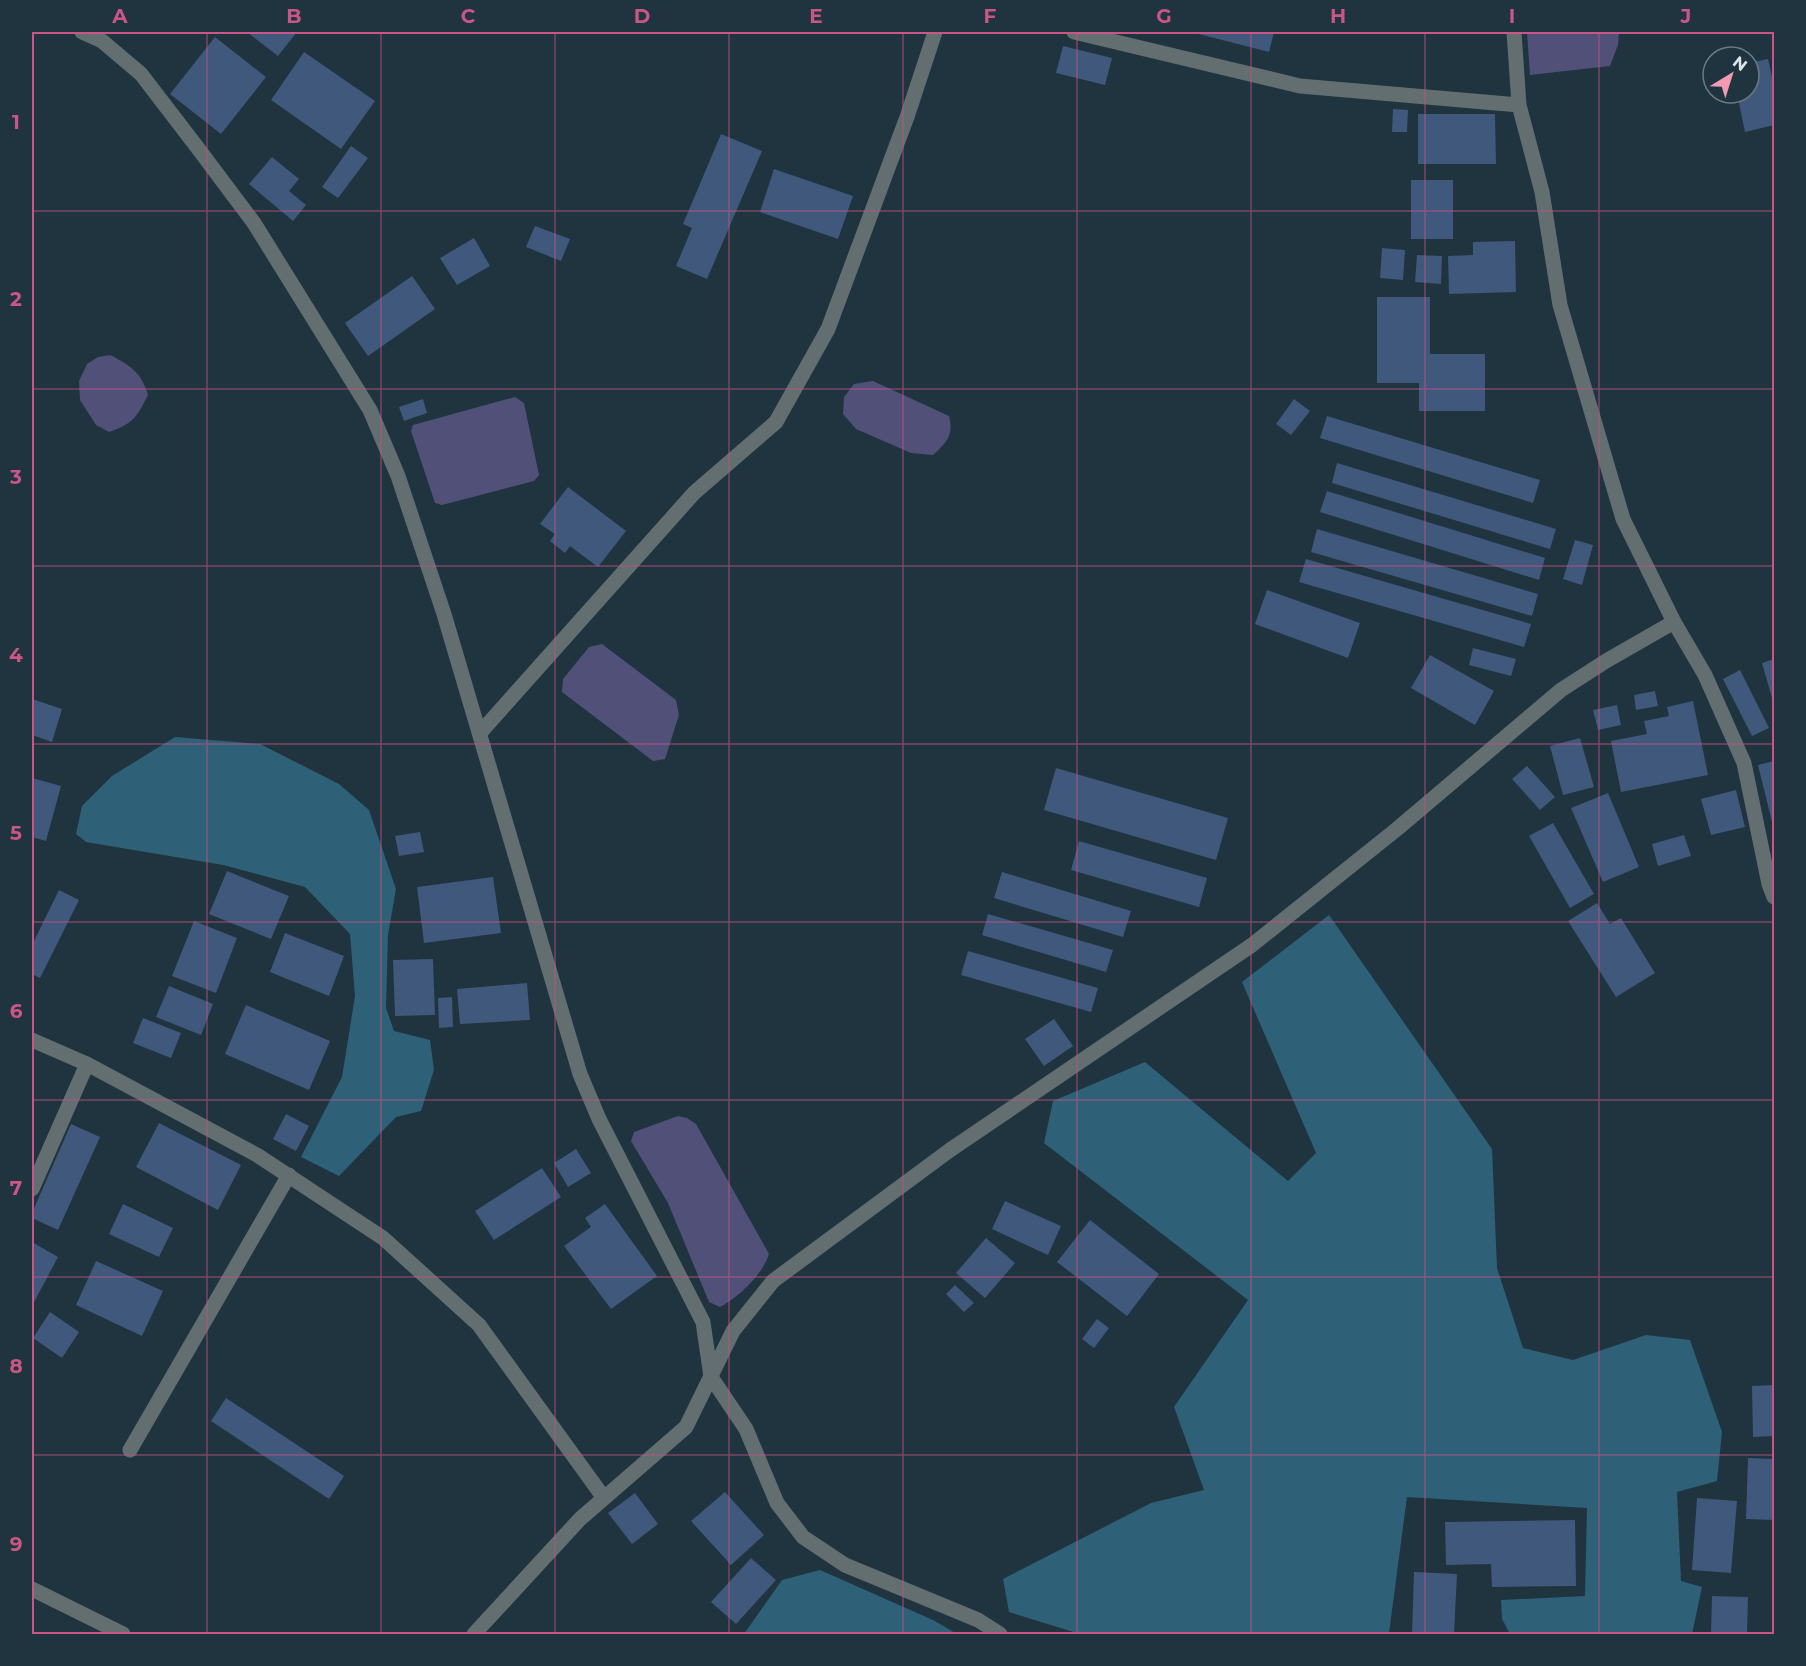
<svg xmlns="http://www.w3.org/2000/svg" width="1806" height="1666" font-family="Montserrat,sans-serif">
<rect width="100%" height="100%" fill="#1f343e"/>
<path fill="#2e6078" d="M175 737 260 744 339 784 369 810 396 889 388 935 386 1008 394 1031 430 1040 434 1070 421 1111 396 1117 339 1176 301 1157 342 1077 355 996 350 934 305 887 223 865 86 842 76 834 82 806 112 776Z
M1329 915 1492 1149 1497 1268 1523 1348 1573 1360 1646 1335 1690 1340 1722 1432 1717 1481 1677 1492 1681 1581 1702 1587 1692 1634H1510L1502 1619 1501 1600 1585 1596 1587 1508 1407 1497 1389 1633 1080 1634 1009 1612 1003 1579 1151 1503 1204 1490 1174 1407 1248 1300 1044 1143 1053 1101 1145 1062 1288 1181 1316 1153 1242 982Z
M820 1570 933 1620 957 1634H744L782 1580Z"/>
<path fill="#505079" d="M1527 32H1619L1618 45 1610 66 1530 75Z
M110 355C130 365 142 373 148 395 137 417 133 424 109 432L96 425 80 400 79 381 87 364 98 357Z
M873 381 949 416C954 435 947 442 933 455L911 453 856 429 843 414 844 397 854 384Z
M515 397 524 403 539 475 534 481 442 505 435 503 411 431 413 425Z
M602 644 676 700 679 715 665 759 653 761 562 692 563 679 589 647Z
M678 1116 687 1118 696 1124 769 1254C763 1274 739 1297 720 1307L709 1302 668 1203 631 1141 634 1132Z"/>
<path fill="#3f587c" d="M247 32H297L278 56Z
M1191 32H1274L1269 52Z
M215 37 266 77 221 134 170 94Z
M1063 46 1112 58 1105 85 1056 73Z
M304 52 375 101 341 149 271 100Z
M1768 59 1774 86V125L1745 132 1737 93H1749V63Z
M1393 109 1408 110 1407 132H1392Z
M1418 114H1495L1496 164H1418Z
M721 134 762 151 707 279 676 266 692 228 683 224Z
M351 146 368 158 338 198 322 187Z
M272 157 299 179 289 191 306 205 293 221 249 184Z
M774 169 853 196 838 239 760 212Z
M1411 180H1453V239H1411Z
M535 226 570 239 561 261 526 247Z
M474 238 490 266 457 285 440 258Z
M1515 241 1516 292 1449 294 1448 256 1473 255V242Z
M1382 248 1405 250 1403 280 1380 278Z
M1417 255 1442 256 1441 284 1415 282Z
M412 276 435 309 368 356 345 323Z
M1377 297H1430V354H1485V411H1419V383H1377Z
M423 399 427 413 404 421 399 407Z
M1294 399 1310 411 1291 435 1276 424Z
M1327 416 1540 480 1533 503 1320 438Z
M1337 463 1556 529 1550 549 1332 483Z
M568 487 626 531 598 567 570 546 565 553 550 541 555 534 540 524Z
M1327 491 1545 558 1539 580 1320 512Z
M1317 529 1538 594 1532 616 1311 552Z
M1575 540 1593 545 1582 585 1563 579Z
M1306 559 1531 624 1524 647 1299 582Z
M1267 590 1360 623 1348 658 1255 624Z
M1473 648 1516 659 1511 676 1469 665Z
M1430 655 1494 691 1475 725 1411 688Z
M1774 659V705L1762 663Z
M1740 670 1769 728 1752 736 1723 679Z
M1655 691 1658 706 1636 710 1634 695Z
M32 699 62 709 52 742 32 735Z
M1693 701 1708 775 1621 792 1611 741 1647 734 1644 721 1669 716 1667 707Z
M1617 705 1621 725 1598 730 1593 710Z
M1580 738 1594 787 1563 795 1550 746Z
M1774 761V830L1758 765Z
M1527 766 1555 797 1540 810 1512 779Z
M1056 768 1228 818 1216 860 1044 810Z
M32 778 61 786 46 841 32 837Z
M1736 790 1745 827 1711 835 1701 799Z
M1608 793 1639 867 1603 882 1571 808Z
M1553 823 1594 894 1570 908 1529 836Z
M420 832 424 852 399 856 395 836Z
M1684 835 1691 856 1658 866 1652 844Z
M1079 841 1207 878 1199 907 1071 870Z
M227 871 289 896 271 939 209 914Z
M1002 872 1131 911 1123 937 994 898Z
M493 877 501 933 424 943 417 887Z
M59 890 79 900 40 978 32 974V945Z
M1597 903 1610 924 1621 918 1655 973 1616 997 1568 921Z
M988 914 1113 950 1106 972 982 935Z
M194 921 237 938 216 993 172 976Z
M285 933 344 956 329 996 270 972Z
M968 951 1098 988 1091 1012 961 975Z
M433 959 435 1015 395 1016 393 960Z
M527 983 530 1020 460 1024 457 989Z
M169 986 213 1004 201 1035 156 1017Z
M452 997 453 1027 439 1028 438 998Z
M246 1005 330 1041 309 1090 225 1054Z
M143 1018 181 1033 171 1058 133 1043Z
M1054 1019 1073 1046 1044 1066 1025 1039Z
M286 1114 309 1126 296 1151 273 1139Z
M159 1123 241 1165 218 1210 136 1167Z
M71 1124 100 1137 58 1230 32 1218V1213Z
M576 1149 591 1173 568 1187 554 1163Z
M542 1168 561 1197 494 1240 475 1211Z
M1005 1201 1061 1226 1048 1255 992 1229Z
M123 1204 173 1228 159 1257 109 1234Z
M605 1204 657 1276 611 1309 564 1246 591 1227 585 1218Z
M1090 1220 1159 1274 1127 1316 1057 1262Z
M986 1238 1015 1263 985 1298 956 1273Z
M32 1242 58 1257 32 1306Z
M96 1261 163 1291 142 1336 76 1305Z
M955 1285 974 1303 964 1312 946 1294Z
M50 1312 79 1332 62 1358 33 1338Z
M1097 1319 1109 1328 1094 1348 1082 1339Z
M1774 1385V1436L1753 1437 1752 1386Z
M226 1398 344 1476 329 1499 211 1421Z
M1748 1458 1774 1459V1520L1746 1519Z
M725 1492 764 1535 731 1565 691 1521Z
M635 1493 658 1524 632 1544 608 1513Z
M1697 1498 1737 1501 1731 1573 1692 1570Z
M1575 1520 1576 1586 1492 1587 1491 1564 1446 1565 1445 1522Z
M751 1558 776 1580 736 1624 711 1602Z
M1414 1572 1457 1574 1454 1634H1412Z
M1712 1596 1748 1597 1747 1634H1711Z"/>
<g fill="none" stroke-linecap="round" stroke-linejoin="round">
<path stroke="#626e70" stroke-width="15" d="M32 1189 87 1064"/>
<path stroke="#626e70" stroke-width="15" d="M82 32 102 41 141 74 200 151 254 223 370 410 398 476 444 614 580 1074 599 1119 703 1322 711 1377 746 1429 777 1503 803 1537 845 1565 978 1620 1000 1634
M1074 32 1300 86 1519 105
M1514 32 1519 105 1542 192 1560 305 1623 519 1674 622 1705 675 1744 763 1769 884 1774 897
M480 733 694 493 776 422 828 329 907 117 935 32
M32 1040 87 1064 257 1155 383 1238 479 1325 604 1498
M130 1450 289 1175
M32 1589 123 1634
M474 1634 580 1519 686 1427 733 1331 773 1281 950 1150 1252 945 1397 829 1561 690 1606 661 1674 622"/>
</g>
<path fill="none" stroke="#c95687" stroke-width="1.5" stroke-opacity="0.55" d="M207 32V1634M381 32V1634M555 32V1634M729 32V1634M903 32V1634M1077 32V1634M1251 32V1634M1425 32V1634M1599 32V1634M32 211H1774M32 389H1774M32 566H1774M32 744H1774M32 922H1774M32 1100H1774M32 1277H1774M32 1455H1774"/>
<rect width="1806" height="1666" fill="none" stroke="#1f343e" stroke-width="66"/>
<g transform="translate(1731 75) rotate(38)"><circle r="28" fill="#1f343e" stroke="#6a7b84" stroke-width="1.5"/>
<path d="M0-4.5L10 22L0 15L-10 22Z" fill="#f19ab2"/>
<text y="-9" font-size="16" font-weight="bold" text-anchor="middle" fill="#dae6ed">N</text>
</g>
<rect x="33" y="33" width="1740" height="1600" fill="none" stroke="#c95687" stroke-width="2"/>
<g font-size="20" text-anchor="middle" font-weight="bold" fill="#c95687">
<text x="120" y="23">A</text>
<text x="294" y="23">B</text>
<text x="468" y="23">C</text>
<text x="642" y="23">D</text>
<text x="816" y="23">E</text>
<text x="990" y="23">F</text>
<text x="1164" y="23">G</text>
<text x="1338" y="23">H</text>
<text x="1512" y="23">I</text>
<text x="1686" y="23">J</text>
<text x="16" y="129">1</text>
<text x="16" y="306">2</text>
<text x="16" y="484">3</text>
<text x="16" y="662">4</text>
<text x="16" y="840">5</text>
<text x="16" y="1018">6</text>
<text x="16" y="1195">7</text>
<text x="16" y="1373">8</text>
<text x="16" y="1551">9</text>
</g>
</svg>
